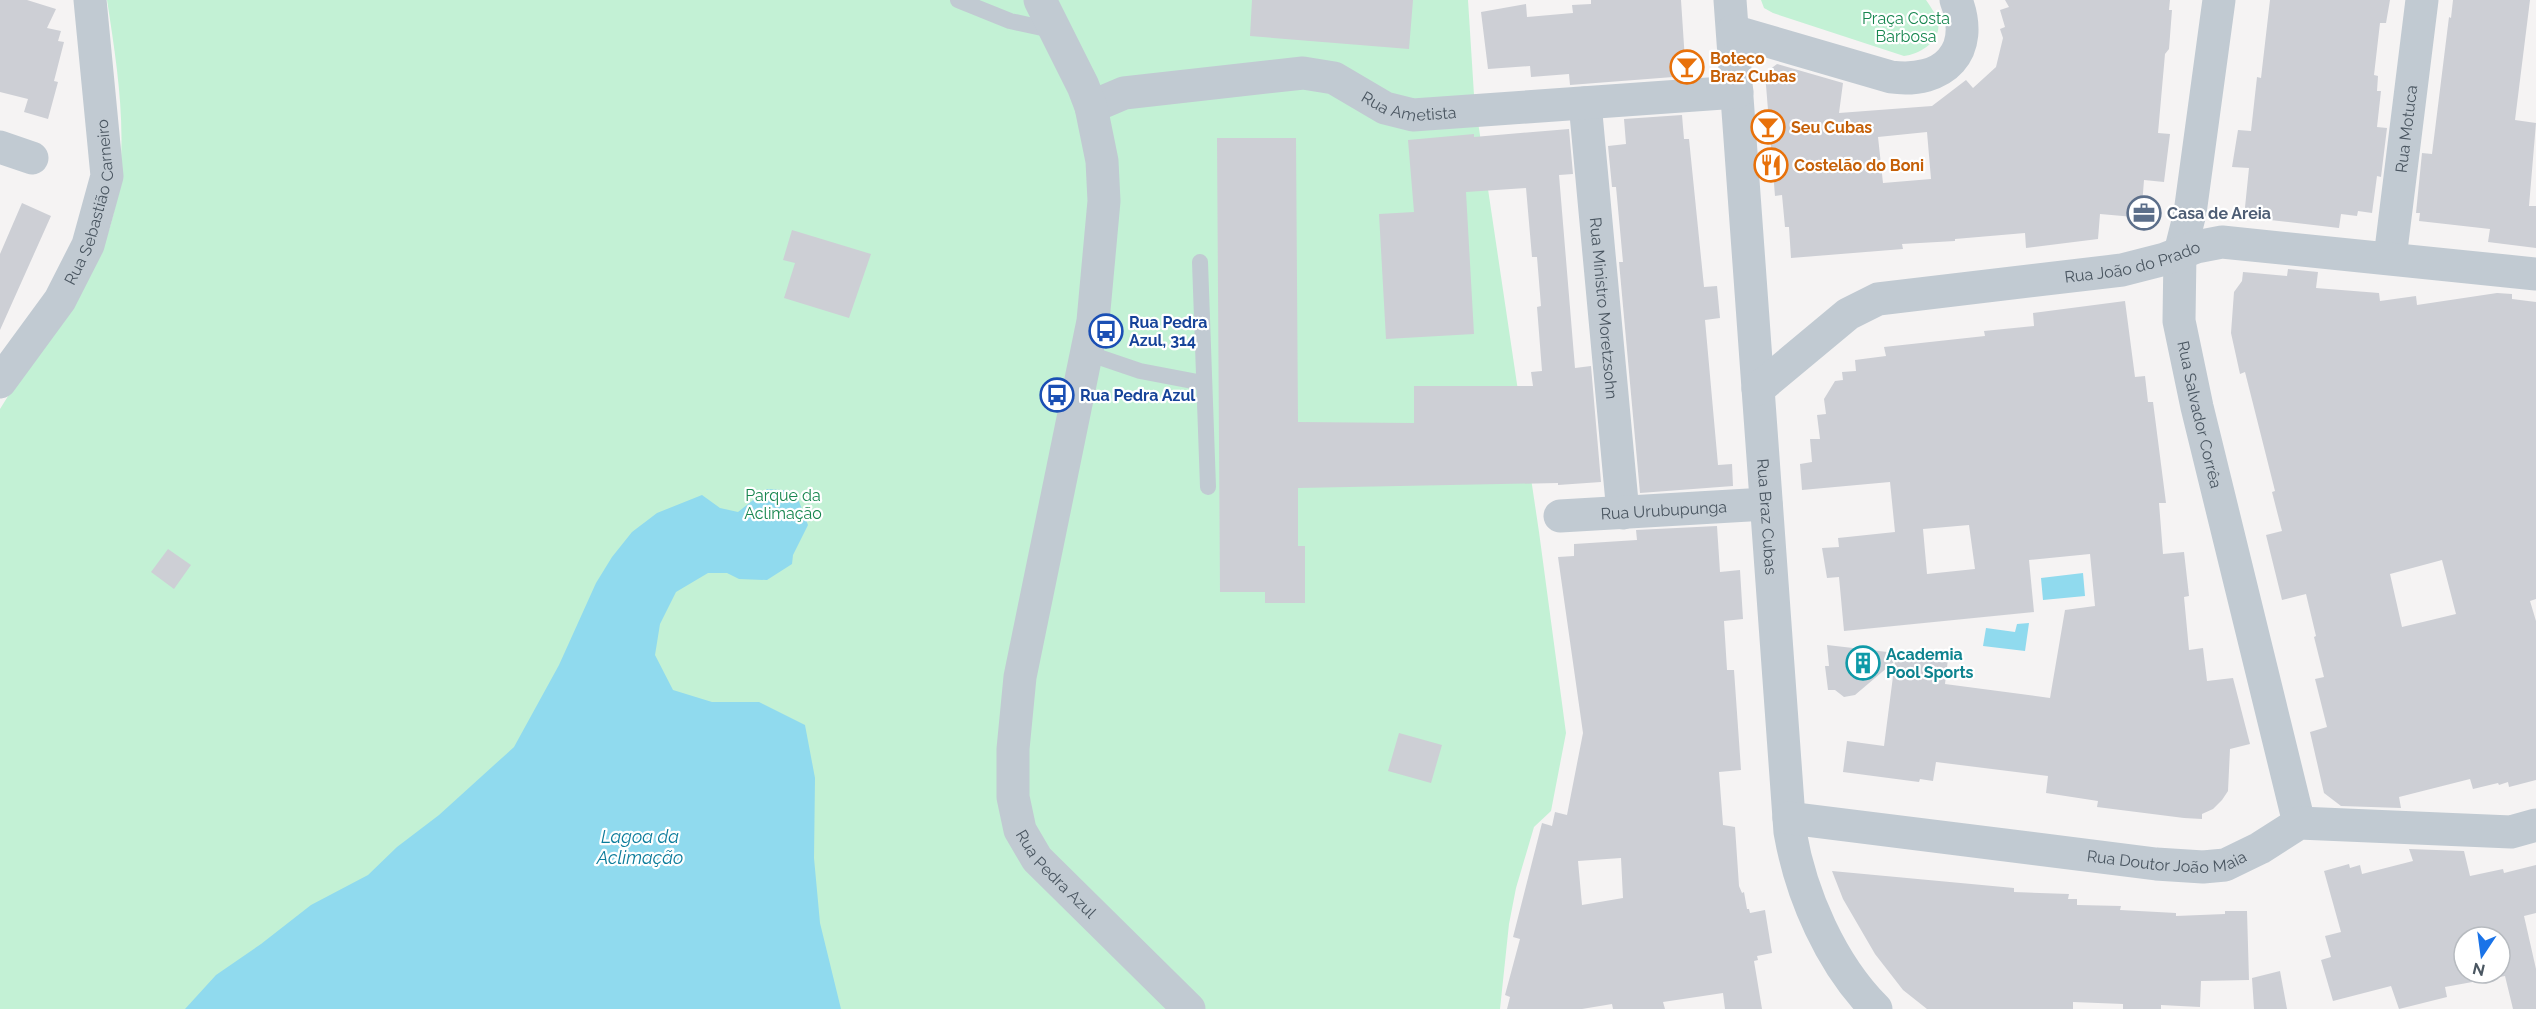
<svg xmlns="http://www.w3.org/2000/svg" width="2536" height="1009" font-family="Raleway,sans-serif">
<rect width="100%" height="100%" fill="#f5f3f3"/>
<path fill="#c3f1d5" d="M107 0H1468L1474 95 1539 532 1566 733 1551 811 1534 827 1516 888 1509 924 1500 1009H0V409L106 239C133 163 119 78 107 0Z
M1761 0H1926C1930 6 1936 14 1938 21 1942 41 1920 54 1904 56L1773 13 1764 8Z"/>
<path fill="#90daee" d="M767 489 795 491 808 525 793 555 792 564 767 580 739 579 727 573H708L676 592 660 624 655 655 673 690 712 702H759L805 725 815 778 814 858 820 923 841 1009H185L216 975 261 944 311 905 368 875 397 847 439 815 514 747 559 665 596 583 612 557 632 532 657 513 702 495 720 508 738 512Z
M2083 573 2085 596 2043 600 2041 578Z
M2029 623 2025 651 1983 646 1986 628 2015 632 2017 624Z"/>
<path fill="#cdcfd5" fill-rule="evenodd" d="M0 0H27L56 9 47 28 61 31 58 41 64 42 54 81 58 82 48 119 24 112 28 99 0 92Z
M1252 0H1413L1409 49 1250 36Z
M1591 0H1681L1686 76 1570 85 1569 74 1531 77 1530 66 1488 69 1481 12 1526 4 1527 17 1573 13 1572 5 1591 4Z
M2005 0H2170L2169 10H2172L2169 49 2165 54 2158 133 2170 134 2164 182 2144 180 2142 206 2135 205 2134 217 2100 214 2098 239 2026 248 2025 233 1955 239V241L1902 244 1903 249 1791 258 1789 227H1785L1782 195 1775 196 1765 73 1777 64 1843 83 1839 113 1932 106 1966 80 1973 88 1996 67 2003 38 2000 29 2005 27 2000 10 2009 7ZM1927 132 1931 179 1883 183 1878 137Z
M2270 0H2390L2386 23H2380L2374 75 2378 76 2377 91H2381L2377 127 2387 128 2381 177 2377 176 2372 213 2358 211 2357 216 2341 214 2339 228 2244 217 2249 168 2232 167 2238 130 2251 131 2257 77 2261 78Z
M2453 0H2530L2515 120 2536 123 2529 206H2536V248L2488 242 2490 229 2419 221 2420 213H2416L2422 153 2432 154 2449 17 2451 18Z
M1682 115 1684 139H1689L1704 287 1717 286 1720 318 1705 320 1718 465 1732 464 1733 486 1640 493 1619 262H1623L1616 187H1612L1608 146 1626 144 1624 119Z
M1569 129 1573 174 1559 175 1575 368 1591 366 1601 482 1558 485V483L1298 488V546H1305V603H1265V592H1220L1217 138H1296L1298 422 1414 423V386H1533L1531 372 1542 371 1537 307 1541 306 1537 257H1532L1526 188 1466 192 1474 334 1386 339 1379 214 1414 212 1408 140 1474 134V137Z
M22 203 51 216 0 330V254Z
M792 230 871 254 849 318 784 298 795 263 783 260Z
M2288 269 2318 272 2316 288 2379 293 2380 301 2416 296 2417 305 2497 293 2512 294V299L2536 302V599L2530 601 2536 621V780L2509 787 2508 782 2499 785 2498 783 2473 789 2470 779 2399 797 2401 808 2341 806 2324 793 2310 732 2327 727 2315 679 2324 677 2314 637 2316 636 2306 594 2282 600 2266 535 2282 531 2272 492 2275 491 2245 372 2240 374 2231 333 2234 292 2242 281 2243 272 2287 276ZM2442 560 2456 614 2402 627 2390 574Z
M2125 301 2135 377 2145 376 2148 402H2153L2166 503H2159L2163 554 2184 552 2189 596 2184 597 2189 650 2203 648 2207 681 2233 678 2250 744 2230 749 2228 791 2222 800 2213 809 2202 814V819L2184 818 2097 807 2098 801 2046 793 2048 776 1936 762 1933 781 1920 779 1919 782 1843 772 1847 741 1884 746 1895 661 1855 695 1844 697 1835 690H1828L1825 666H1829L1827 645 1948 659 1945 684 2050 698 2065 610 2095 606 2090 554 2029 560 2034 612 1844 631 1839 577 1827 578 1822 548 1839 547 1838 538 1895 532 1890 482 1802 490 1800 464 1812 462 1810 439H1820L1817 415 1826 414 1824 399 1835 381 1843 380 1842 372 1856 371 1855 360 1886 356 1884 347 1985 336 1984 331 2034 326 2033 313ZM1969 525 1975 569 1927 574 1923 529Z
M1717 526 1720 572 1740 570 1743 619 1724 621 1727 670H1734L1741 770 1719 772 1723 825 1735 827 1739 886 1742 893 1744 892 1747 909H1749L1750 913 1765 910 1772 953 1757 956 1758 960 1754 961 1762 1009H1725L1723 993 1663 1002 1665 1009H1613L1612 1004 1582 1009H1507L1510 997 1505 995 1520 939 1513 937 1542 823 1552 826 1555 812 1567 815 1583 733 1558 557 1574 556V544L1637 540 1636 530ZM1621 858 1623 898 1582 905 1578 861Z
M168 549 191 565 174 589 151 572Z
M1399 733 1442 745 1431 783 1388 771Z
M2409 849 2464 851 2470 876 2503 869 2504 873 2536 865V913L2524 916 2536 969V1009H2513L2505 976 2445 987 2447 997 2399 1009 2391 986 2333 1001 2321 960 2331 957 2325 936 2341 932 2324 871 2349 864 2350 868 2360 865 2362 874 2413 861ZM2464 937H2500V973H2464Z
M1832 871 2014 888V892L2069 894 2068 899H2077V905L2121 906 2120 910 2176 913V916L2225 914V911H2247L2249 980 2201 981 2200 1007 2161 1005V1009H2123V1004L2073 1002V1009H1927L1903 990 1875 954 1843 899Z
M2280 971 2287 1009H2254L2252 978Z"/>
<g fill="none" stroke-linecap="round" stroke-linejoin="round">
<path stroke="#c1cad2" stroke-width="16" d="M958 0 1010 21 1056 31
M1200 262 1208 487
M1087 353 1140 371 1203 383"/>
<g stroke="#c1cad2" stroke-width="33">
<path id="s1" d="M1730 0 1790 832C1801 895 1831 964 1876 1009"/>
<path id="s2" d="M2219 0 2190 213 2180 253 2179 321 2197 407 2299 823"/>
<path d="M1733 31 1891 77C1944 84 1976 52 1956 0"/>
<path id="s3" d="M1585 103 1623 513"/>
<path id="s4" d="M1091 107 1124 93 1303 73 1334 78 1385 108 1413 115 1737 92"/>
<path d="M0 147 32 158"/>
<path id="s5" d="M2390 258 2422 0"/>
<path id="s6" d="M0 382 60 300 88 245 107 176 90 0"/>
<path id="s7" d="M1758 389 1848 314 1878 299 2122 270 2165 259 2196 247 2222 242 2536 274"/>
<path id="s8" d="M1560 516 1766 504"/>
<path id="s9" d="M1789 818 2156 864 2203 867 2225 865 2260 848 2299 823 2511 832 2536 825"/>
</g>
<path stroke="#c1cad2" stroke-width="33" id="s10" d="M1040 0 1083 86 1091 107 1102 161 1104 201 1093 321 1020 677 1013 749V797L1020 830 1037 859 1189 1009"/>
</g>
<defs>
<g id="bar-ring" transform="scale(1.725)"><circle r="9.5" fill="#fff" stroke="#e8710a" stroke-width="1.5"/><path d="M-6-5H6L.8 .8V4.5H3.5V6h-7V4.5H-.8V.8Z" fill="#e8710a"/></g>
<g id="restaurant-ring" transform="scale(1.725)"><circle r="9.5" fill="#fff" stroke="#e8710a" stroke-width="1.5"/><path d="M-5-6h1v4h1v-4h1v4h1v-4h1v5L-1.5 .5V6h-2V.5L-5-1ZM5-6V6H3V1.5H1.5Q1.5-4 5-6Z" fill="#e8710a"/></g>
<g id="office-ring" transform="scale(1.725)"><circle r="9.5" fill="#fff" stroke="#5c6f8a" stroke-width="1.5"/><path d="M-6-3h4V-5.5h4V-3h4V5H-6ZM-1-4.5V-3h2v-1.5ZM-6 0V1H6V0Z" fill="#5c6f8a"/></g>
<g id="bus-ring" transform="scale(1.725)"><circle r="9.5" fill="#fff" stroke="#1a4fb4" stroke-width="1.5"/><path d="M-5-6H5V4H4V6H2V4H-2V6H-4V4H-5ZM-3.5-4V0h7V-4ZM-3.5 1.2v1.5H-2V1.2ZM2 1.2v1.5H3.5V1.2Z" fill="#1a4fb4"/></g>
<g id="building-ring" transform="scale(1.725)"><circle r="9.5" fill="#fff" stroke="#0f9aa8" stroke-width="1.5"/><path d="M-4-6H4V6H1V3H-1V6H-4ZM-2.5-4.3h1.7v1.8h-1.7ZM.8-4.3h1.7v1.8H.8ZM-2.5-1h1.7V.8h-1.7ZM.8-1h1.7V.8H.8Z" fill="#0f9aa8"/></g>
</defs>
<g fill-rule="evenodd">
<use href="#bar-ring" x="1687" y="67"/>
<use href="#bar-ring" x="1768" y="127"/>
<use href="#restaurant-ring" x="1771" y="165"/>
<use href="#office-ring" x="2144" y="213"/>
<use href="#bus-ring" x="1106" y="331"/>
<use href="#bus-ring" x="1057" y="395"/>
<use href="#building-ring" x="1863" y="663"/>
</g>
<g text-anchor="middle" stroke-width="4.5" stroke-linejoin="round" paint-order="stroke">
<g font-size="16" fill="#17864f" stroke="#fff">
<text x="1906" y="24">Praça Costa<tspan x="1906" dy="18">Barbosa</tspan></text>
<text x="783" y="501">Parque da<tspan x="783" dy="18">Aclimação</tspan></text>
</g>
<g font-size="16" font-weight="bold" fill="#c56008" stroke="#fff" text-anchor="start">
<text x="1710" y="64">Boteco<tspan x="1710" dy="18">Braz Cubas</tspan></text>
<text x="1791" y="133">Seu Cubas</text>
<text x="1794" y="171">Costelão do Boni</text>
</g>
<g font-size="16" fill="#4a5661" stroke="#fff">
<text dy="6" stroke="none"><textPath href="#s4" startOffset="330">Rua Ametista</textPath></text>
<text dy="6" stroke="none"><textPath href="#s5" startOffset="130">Rua Motuca</textPath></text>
<text dy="6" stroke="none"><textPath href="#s6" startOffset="206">Rua Sebastião Carneiro</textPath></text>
<text dy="6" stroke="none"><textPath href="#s7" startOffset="408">Rua João do Prado</textPath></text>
<text dy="6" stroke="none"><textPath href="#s3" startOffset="206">Rua Ministro Moretzsohn</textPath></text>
<text dy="6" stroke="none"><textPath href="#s2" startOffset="420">Rua Salvador Corrêa</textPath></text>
<text dy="6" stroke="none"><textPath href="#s8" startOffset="104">Rua Urubupunga</textPath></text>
<text dy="6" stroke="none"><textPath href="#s1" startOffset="518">Rua Braz Cubas</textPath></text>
<text dy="6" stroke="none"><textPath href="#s9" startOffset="381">Rua Doutor João Maia</textPath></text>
<text dy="6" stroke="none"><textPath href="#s10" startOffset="909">Rua Pedra Azul</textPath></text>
</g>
<g font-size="16" font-weight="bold" fill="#4e5e75" stroke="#fff" text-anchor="start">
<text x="2167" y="219">Casa de Areia</text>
</g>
<g font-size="16" font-weight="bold" fill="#164399" stroke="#fff" text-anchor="start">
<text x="1129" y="328">Rua Pedra<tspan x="1129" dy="18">Azul, 314</tspan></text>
<text x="1080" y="401">Rua Pedra Azul</text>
</g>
<g font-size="16" font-weight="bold" fill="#0d838f" stroke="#fff" text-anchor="start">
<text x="1886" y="660">Academia<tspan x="1886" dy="18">Pool Sports</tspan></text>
</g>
<g font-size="18" font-style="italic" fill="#0c7c9b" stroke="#fff">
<text x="640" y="843">Lagoa da<tspan x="640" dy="21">Aclimação</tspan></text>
</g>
</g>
<g transform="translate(2482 955) rotate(193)"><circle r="28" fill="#ffffff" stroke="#b7bbc0" stroke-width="1.5"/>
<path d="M0-4.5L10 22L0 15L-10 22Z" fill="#1a73e8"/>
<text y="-9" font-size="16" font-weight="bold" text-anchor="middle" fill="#4a5661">N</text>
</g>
</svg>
